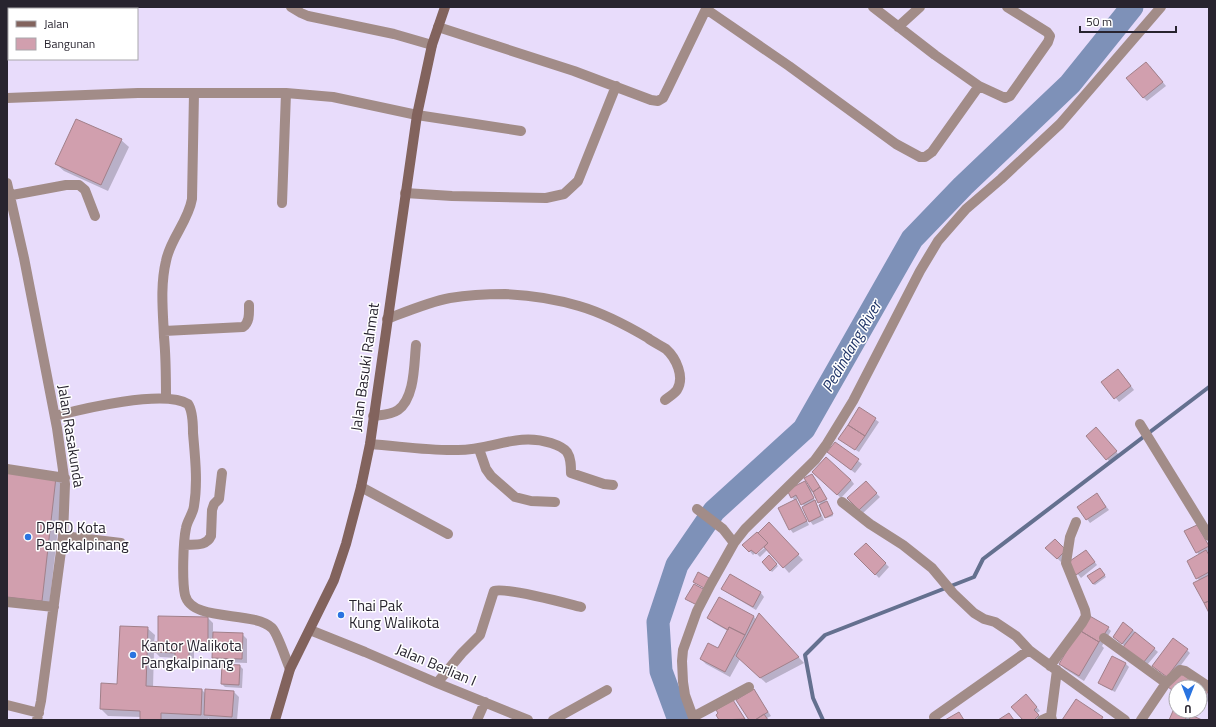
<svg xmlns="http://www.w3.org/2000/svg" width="1216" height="727" font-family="'Titillium Web',sans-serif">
<rect width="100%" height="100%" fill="#e8dcfb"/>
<path fill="#0003" d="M1150 66 1166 86 1147 101 1143 97Z
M121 140 129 147 108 191 64 171 56 164Z
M1122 374 1134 390 1119 402 1103 382Z
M860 409 879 422 859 452 843 442Z
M1099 432 1119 455 1110 462 1107 459Z
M835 443 862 464 855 473 832 456Z
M7 473 56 478 63 485 49 607 7 603Z
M817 476 851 480 854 484 841 498Z
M813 477 827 500 825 501 833 516 827 518 826 517 821 505 813 491 811 492 824 520 813 525 810 521 804 506 799 498 795 500 799 504 809 525 793 533 790 529 795 501 792 497 804 482 811 488Z
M866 483 880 497 863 513 849 498Z
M1097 495 1109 510 1090 523 1087 519Z
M774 529 803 560 789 573 768 549 760 557 757 554 766 547 764 545 753 555 744 545Z
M1200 529 1209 546V551L1207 552 1209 554V611L1200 581 1197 578 1199 555 1185 532Z
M866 544 889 567 879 578 856 554Z
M1047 548 1069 554 1061 562Z
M1089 554 1097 565 1081 578 1069 564Z
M769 557 778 566 772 572 763 562Z
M1101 570 1106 577 1095 585 1093 584Z
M731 576 761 593 764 597 756 610 726 592 723 589Z
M754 617 757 620H764L804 663 766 683 740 659 730 677 706 664 701 659 718 649 728 631 714 623 709 618Z
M208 618 213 623V633L242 634 247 639V663L218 662 213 657V652H194V666H182L176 660V658L160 657 154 651 153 688 202 690 206 694 234 692 239 697 237 720H210L208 718V720H141V717L108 716 101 709 118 685 147 628 155 635 154 643H159Z
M1108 628 1111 631 1102 646 1104 648 1084 681 1065 669 1060 664Z
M1133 630 1158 652 1147 665 1114 637Z
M1187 650 1190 653 1170 680 1153 666Z
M1125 663 1129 667 1115 692 1103 686 1099 683Z
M240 666 243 669 242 688 225 687 222 684Z
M1191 682 1195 686 1197 683 1209 690V699L1206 704 1200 700V687H1176V693L1169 687Z
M754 690 771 716 767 718 768 720H750Z
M1030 699 1040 711 1037 713 1042 719 1041 720H1024Z
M733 702 746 720H720L717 715Z
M1176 707V711H1189L1192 714V716L1200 720H1170Z"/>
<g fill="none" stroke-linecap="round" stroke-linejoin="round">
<path stroke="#64708f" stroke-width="4" d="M823 720 813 698 805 655 825 635 974 577 983 559 1209 387"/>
<path stroke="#7e91b8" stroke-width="23" d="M679 720 661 671 658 622 677 565 714 511 804 429 912 239 963 186 1070 84 1132 7"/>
</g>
<path fill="#d19fae" stroke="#a1808a" d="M1146 62 1163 82 1143 98 1126 78Z
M76 119 122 139 101 185 55 164Z
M1118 369 1131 386 1114 399 1101 382Z
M859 407 876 418 865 436 848 425Z
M848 425 865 436 855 450 838 439Z
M1096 427 1117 451 1106 460 1086 436Z
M835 442 859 459 851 470 827 452Z
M826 457 851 480 837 495 812 472Z
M7 472 56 477 42 601 7 597Z
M812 474 820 487 813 492 804 478Z
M805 481 814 498 801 505 796 495 791 498 787 490Z
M866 481 877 493 859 510 847 498Z
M820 487 827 499 818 503 813 492Z
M1097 493 1106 507 1086 520 1077 507Z
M796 499 807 521 789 530 778 508Z
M815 500 821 516 809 522 802 507Z
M827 501 833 514 825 518 819 505Z
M769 522 799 554 783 568 764 547 768 543 758 533Z
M1197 525 1209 546 1196 553 1184 531Z
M757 532 768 543 756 554 751 550 749 552 742 545Z
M1055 539 1066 550 1057 559 1045 548Z
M866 543 886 563 875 575 854 554Z
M1086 550 1095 562 1076 575 1067 563Z
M1206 550 1209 555V572L1196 579 1187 561Z
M769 555 777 564 770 571 762 562Z
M1100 568 1105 575 1093 584 1087 576Z
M698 572 709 578 704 588 693 582Z
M730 574 761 592 753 607 721 589Z
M1209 575V601L1204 603 1193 583Z
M694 584 705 590 697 605 685 599Z
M719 597 754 616 745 635 729 627 728 630 707 618Z
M1209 601V613L1204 603Z
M759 613 799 657 760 678 736 656Z
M1088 615 1109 627 1099 642 1079 630Z
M158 616 208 617V648L189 647V661H175V653L154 652V642H158Z
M1123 622 1133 630 1122 644 1113 637Z
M120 626 148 627 146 686 202 689 201 715 161 713V720H140V711L100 709 101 683 117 684Z
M729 627 745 635 725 672 700 659 708 643 718 648Z
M1079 630 1099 642 1079 676 1059 664Z
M213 632 243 633 242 659 212 658Z
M1135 632 1155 648 1143 663 1123 647Z
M1173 638 1188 649 1167 677 1152 666Z
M1112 656 1126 663 1112 690 1098 683Z
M222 664 240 665 239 685 221 684Z
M1180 672 1192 681 1188 687H1176V693L1168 687Z
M1197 682 1209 690 1202 701 1200 700V687H1194Z
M205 689 234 691 232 717 204 715Z
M754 689 768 712 755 720H749L736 700Z
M1026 694 1037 707 1034 710 1039 715 1034 720H1023L1011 707Z
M1076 699 1103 717 1101 720H1062Z
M733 700 745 719 719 720 716 715 718 713 716 710Z
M1176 704V711H1189L1185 720H1169Z
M959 712 964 720H945Z
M1009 713 1014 720H998Z
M764 714 768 720H755Z
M1191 715 1202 720H1189Z"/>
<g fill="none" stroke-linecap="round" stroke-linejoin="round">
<path stroke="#a28c88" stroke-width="10" d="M291 7 301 13 308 16 394 34 432 45
M873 7 935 55 979 86 1005 98 1010 96 1048 42 1050 36 1047 32 1007 7
M706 9 789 66 896 144 920 157H925L932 152 979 86
M438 27 574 71 651 100 658 101 663 98 668 88 707 7
M898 27 920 7
M7 98 138 93H286L333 97 417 115 521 131
M7 183 24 258 45 366 57 428 65 484 63 536 41 701 37 720
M405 193 452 196 546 198 564 194 578 181 616 86
M7 196 66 185H79L85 190 95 216
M282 203 286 93
M387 319C408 311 429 302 450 298 468 295 486 294 505 294 529 295 556 299 579 306 603 313 626 325 648 338 653 342 660 345 666 349 676 358 685 377 677 390 674 394 669 397 665 400
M164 331 243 327C250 322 249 313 249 305
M166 398C166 378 166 358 164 337 163 312 160 286 166 261 170 239 188 222 192 199L194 93
M55 416C82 409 164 389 188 404 193 411 193 425 193 433 195 457 198 482 194 506 193 514 187 521 186 528 183 542 182 582 185 595 192 623 253 610 272 628 278 634 286 660 290 669
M373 416C381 415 391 415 398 410 415 398 414 364 416 345
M1140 424 1209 536
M370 444C399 446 429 451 458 450 492 450 517 432 551 443 557 445 563 447 567 452 571 458 571 466 571 473L604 484 613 485
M479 449 486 469 491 476 515 497 531 501 555 502
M7 469 65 478
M361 487 448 534
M842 502 870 524 903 545 932 568 953 593 974 613 984 619 995 622 1016 636 1029 650 1037 656 1125 720
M697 509 723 529 734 543
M63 536 121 543
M184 545C194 544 206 547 211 536L212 510 214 504 219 499 222 473
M7 602 54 607
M310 630 365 652 437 683 528 720
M1104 638 1166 683
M1050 666 1082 623 1086 616 1085 610 1066 563 1070 537 1076 522
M437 683 462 653 480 635 494 591C507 587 565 603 581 607
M7 705 39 713
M693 717 749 687
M934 717 1029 650
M477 720 485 702
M553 720 607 690
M694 720 685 695 683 682 682 661 683 650 697 611 711 584 734 543 745 529 815 460 826 445 853 401 920 271 938 241 966 209 1001 179 1060 124 1161 7
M1042 720 1051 716
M1052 720 1051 716 1057 670
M1141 720 1166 683 1180 670 1185 671 1209 687"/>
<path stroke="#82635d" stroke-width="10" d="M275 720 290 669 334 580 346 544 361 487 370 444 417 115 432 45 445 7"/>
</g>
<g fill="#2a74e0" stroke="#fff" stroke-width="1.5">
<circle cx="28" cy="537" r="4"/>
<circle cx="341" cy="615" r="4"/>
<circle cx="133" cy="655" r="4"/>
</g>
<g text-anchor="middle" stroke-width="3" stroke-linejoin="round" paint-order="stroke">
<g font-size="15" fill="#28242f" stroke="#fff">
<text transform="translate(365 367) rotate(-82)" y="5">Jalan Basuki Rahmat</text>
<text transform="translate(71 436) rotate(81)" y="5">Jalan Rasakunda</text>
<text transform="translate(436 665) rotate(23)" y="5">Jalan Berlian I</text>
</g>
<g font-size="15" fill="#28242f" stroke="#fff" text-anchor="start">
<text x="36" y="533">DPRD Kota<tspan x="36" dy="17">Pangkalpinang</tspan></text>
<text x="349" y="611">Thai Pak<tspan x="349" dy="17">Kung Walikota</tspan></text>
<text x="141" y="651">Kantor Walikota<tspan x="141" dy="17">Pangkalpinang</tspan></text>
</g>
<g font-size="16" font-style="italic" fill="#213669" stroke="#fff">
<text transform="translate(851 346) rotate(-60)" y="6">Pedindang River</text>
</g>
</g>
<rect width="1216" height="727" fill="none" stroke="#28242f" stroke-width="16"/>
<rect x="8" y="8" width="130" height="52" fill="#ffffff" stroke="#a9a7ac"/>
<rect x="16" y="21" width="20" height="6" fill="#82635d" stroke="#a9a7ac"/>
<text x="44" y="28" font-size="12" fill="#28242f">Jalan</text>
<rect x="16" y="38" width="20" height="12" fill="#d19fae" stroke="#a9a7ac"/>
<text x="44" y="48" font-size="12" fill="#28242f">Bangunan</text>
<g transform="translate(1188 699) rotate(180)"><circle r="19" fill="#ffffff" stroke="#a9a7ac"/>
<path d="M0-3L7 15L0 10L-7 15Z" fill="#2a74e0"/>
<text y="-6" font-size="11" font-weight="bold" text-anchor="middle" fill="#28242f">U</text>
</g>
<path d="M1080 26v6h96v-6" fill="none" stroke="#28242f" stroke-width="2"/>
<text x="1086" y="26" font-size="12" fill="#28242f" stroke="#ffffff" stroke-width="3" paint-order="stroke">50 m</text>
</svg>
